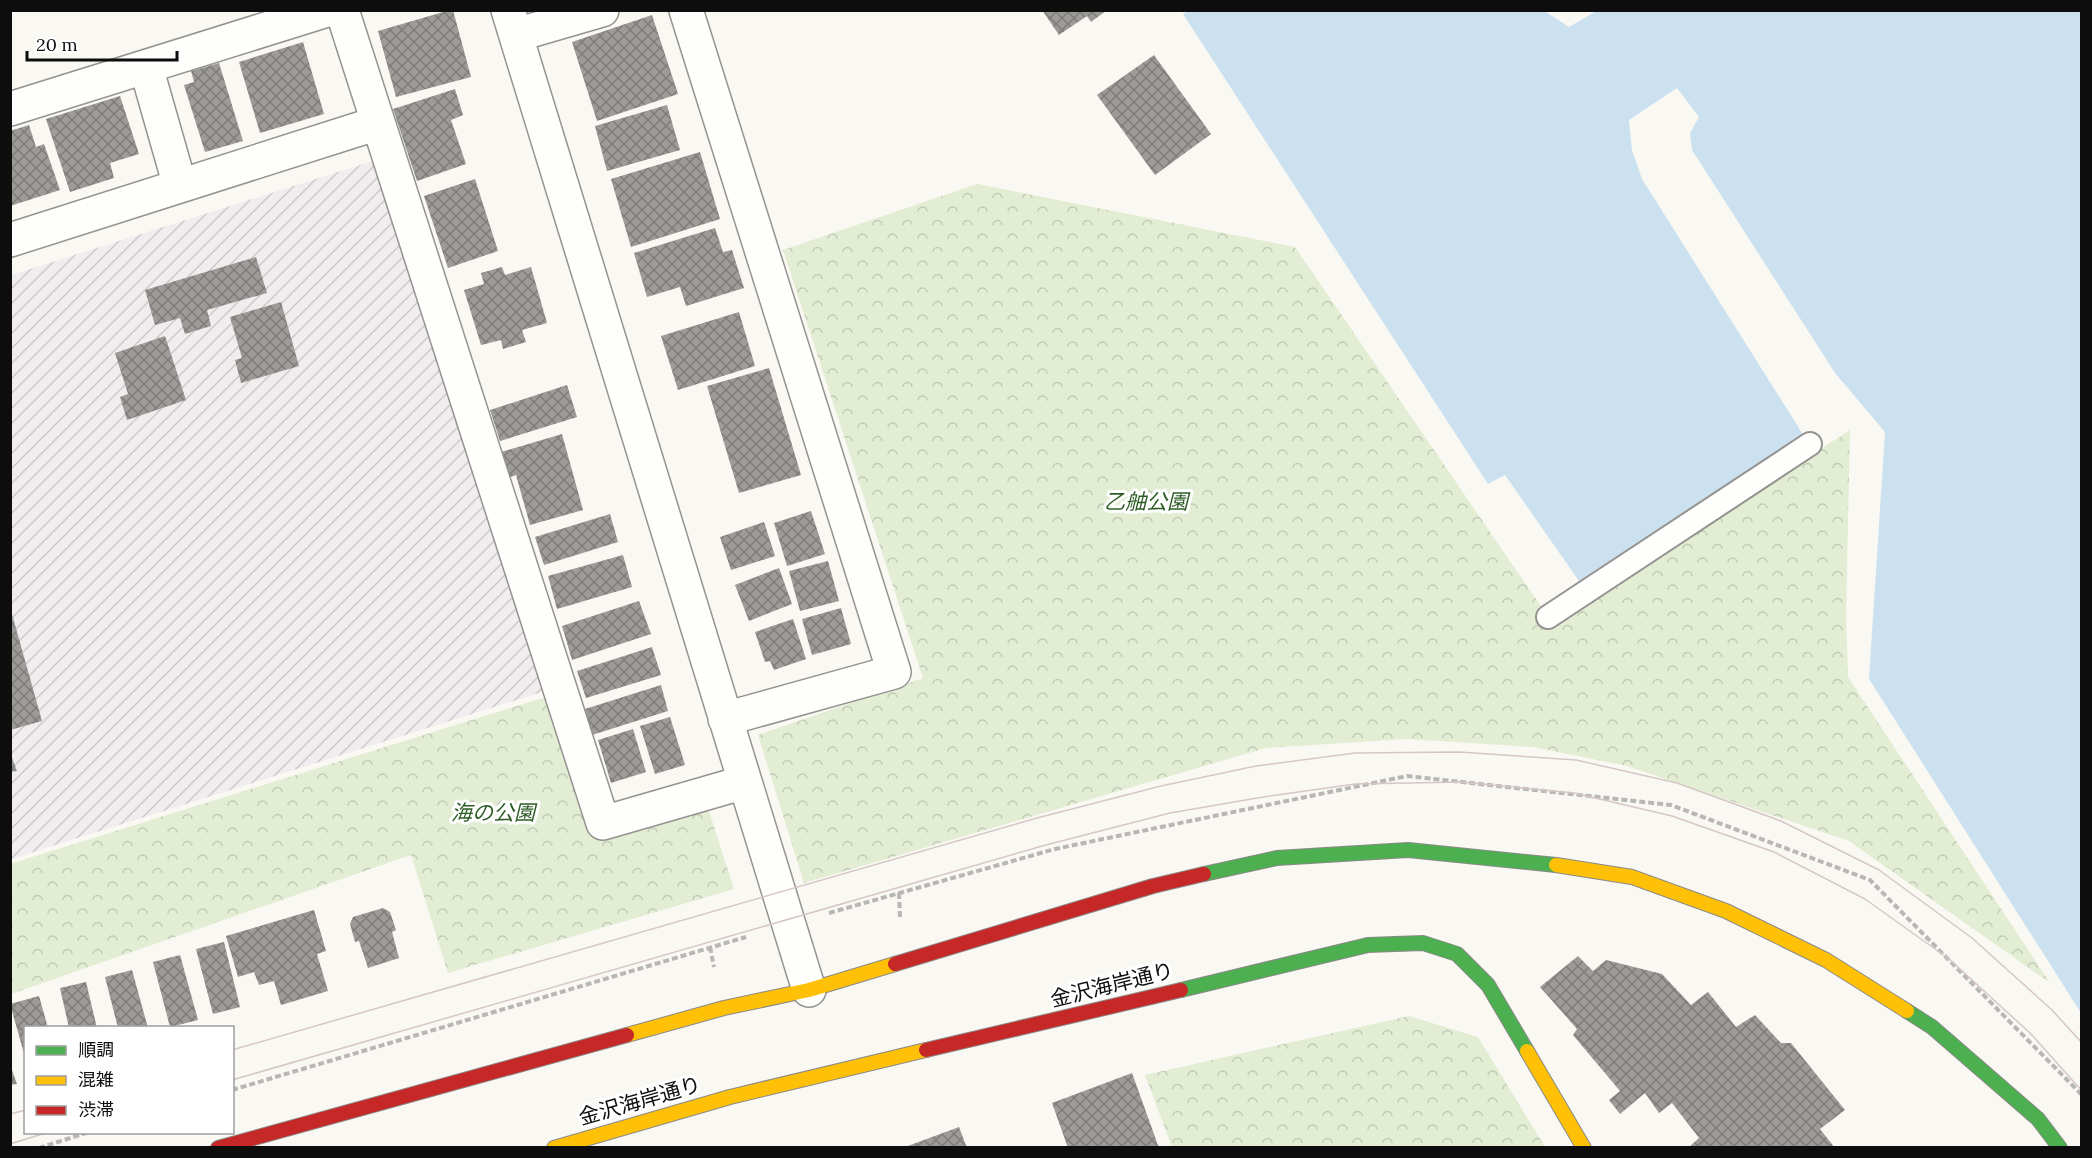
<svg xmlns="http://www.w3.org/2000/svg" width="2092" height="1158" font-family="Lora,'Noto Sans JP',serif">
<defs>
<pattern id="industrial-furrows" width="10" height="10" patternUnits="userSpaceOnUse" patternTransform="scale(1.5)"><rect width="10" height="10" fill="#f1ecee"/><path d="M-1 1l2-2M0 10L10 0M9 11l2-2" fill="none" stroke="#cdc9cb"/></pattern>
<pattern id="park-crowns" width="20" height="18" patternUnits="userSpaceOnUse" patternTransform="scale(1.5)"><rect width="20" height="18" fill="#e2edd4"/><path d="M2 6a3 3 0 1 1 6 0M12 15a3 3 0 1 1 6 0" fill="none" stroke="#c1cab5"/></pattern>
<pattern id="building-cross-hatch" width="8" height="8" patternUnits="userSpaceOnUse" patternTransform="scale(1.5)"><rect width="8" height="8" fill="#9d9b97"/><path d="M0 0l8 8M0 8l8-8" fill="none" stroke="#7e7d7a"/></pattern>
</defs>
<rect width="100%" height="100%" fill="#faf8f2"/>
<path fill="url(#industrial-furrows)" d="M376 160 542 692 11 859V275Z"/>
<path fill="url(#park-crowns)" d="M977 184 1295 247 1553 624 1850 430 1846 615 1848 677 2050 983 1849 841 1627 766 1533 747 1406 739 1266 748 804 883 758 735 923 678 783 250Z
M552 695 597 836 707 805 734 889 448 973 411 855 11 994 10 864Z
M1409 1016 1478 1037 1545 1147H1172L1145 1075Z"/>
<path fill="#cce1f0" d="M1190 10H1543L1569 27 1598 10 2081 11V1013L1869 679 1885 432 1835 373 1692 150 1690 133 1699 117 1677 88 1629 120 1632 150 1642 179 1804 436 1579 581 1505 475 1488 484 1183 14Z"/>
<path fill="url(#building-cross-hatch)" d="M450 10H453L471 77 396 97 378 31Z
M1042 10H1107L1091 22 1087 16 1059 35Z
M652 15 678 94 597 121 572 42Z
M303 42 324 114 260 133 239 62Z
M1154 55 1211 134 1155 175 1097 95Z
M219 63 243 141 205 152 184 85 194 82 191 71Z
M455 89 463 115 451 120 466 164 417 181 393 109Z
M120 96 139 154 110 163 114 178 70 192 46 119Z
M667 105 680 150 607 171 595 126Z
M29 125 36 147 44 144 60 190 10 206V131Z
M700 152 720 219 631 247 611 179Z
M475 179 498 251 448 268 424 196Z
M715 228 723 252 732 250 744 288 686 306 680 287 647 297 634 253Z
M256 257 267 293 207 310 211 326 185 334 180 318 155 325 145 290Z
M502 267 505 275 531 267 547 323 522 330 526 342 503 349 501 340 481 345 464 290 484 284 481 273Z
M281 302 299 366 241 383 235 360 242 358 230 317Z
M739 312 755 366 678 390 661 336Z
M165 336 186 400 127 420 120 397 128 394 115 353Z
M769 368 801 475 739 493 707 386Z
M567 385 577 417 500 441 490 410Z
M562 434 583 510 530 525 516 475 508 478 501 452Z
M811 511 825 554 787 566 774 523Z
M610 514 618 542 544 565 535 537Z
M764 522 775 556 731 570 720 537Z
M623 555 632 587 557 609 548 576Z
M828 561 839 601 800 611 789 571Z
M779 568 792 604 749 621 735 585Z
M639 601 651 634 572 660 562 626Z
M10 607 42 721 10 730Z
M841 608 851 644 812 655 802 619Z
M793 619 806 659 774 670 770 661 765 662 755 632Z
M652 647 661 675 586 698 577 671Z
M661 685 668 711 592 735 585 709Z
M670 717 685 765 655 774 640 726Z
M633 729 646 772 611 783 598 740Z
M10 752 17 771 10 772Z
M383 908 390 912 396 930 392 932 399 958 368 968 359 941 355 942 350 924 353 917Z
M314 910 326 951 317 954 328 991 281 1005 274 981 259 985 254 972 238 977 226 936Z
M224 942 240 1007 213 1014 196 949Z
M180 955 198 1020 170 1027 153 962Z
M1578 956 1593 971 1606 960 1662 974 1691 1005 1708 992 1736 1027 1755 1015 1781 1043H1791L1845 1110 1820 1129 1835 1148H1688L1699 1138 1672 1103 1659 1113 1645 1093 1620 1114 1609 1100 1620 1091 1573 1035 1577 1029 1540 987Z
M132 970 148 1028H118L105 977Z
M86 982 97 1028H69L60 988Z
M39 996 48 1028H26L25 1057 10 1004Z
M10 1064 17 1084 10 1085Z
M1132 1073 1159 1148H1068L1052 1103Z
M959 1127 967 1148H905V1147Z"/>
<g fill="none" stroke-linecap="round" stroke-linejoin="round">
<g stroke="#949390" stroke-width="26">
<path id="lane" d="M1548 617 1810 444"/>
</g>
<g stroke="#949390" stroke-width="36">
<path id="street" d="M342 10 603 823 745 782
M508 10 809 990
M686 10 894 672 725 719
M516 35 602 10
M146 67 180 186
M10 109 327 10
M10 240 378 123"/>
</g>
<g stroke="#8a8987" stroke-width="16">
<path id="fast" d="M1204 874 1277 858 1408 850 1556 865
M1181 990 1368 945 1423 943 1457 954 1488 985 1527 1051
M1907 1011 1932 1027 2038 1119 2060 1148"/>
</g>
<g stroke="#8a8987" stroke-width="16">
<path id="slow" d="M1556 865 1632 877 1726 911 1826 960 1907 1011
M627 1035 724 1008 809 990 895 964
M1527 1051 1584 1148
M554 1148 730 1097 926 1050"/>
</g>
<g stroke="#8a8987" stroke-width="16">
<path id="jam" d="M895 964 1153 886 1204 874
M926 1050 1181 990
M218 1148 627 1035"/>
</g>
<path stroke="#b8b7b6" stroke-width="4" stroke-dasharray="6 3" stroke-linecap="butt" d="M899 893 900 917
M829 913 1055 849 1407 776 1671 805 1870 880 2082 1095
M710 947 714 967
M232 1090 746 937
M39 1148 89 1132"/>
<use href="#lane" stroke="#fefefd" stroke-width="22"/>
<use href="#street" stroke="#fefefd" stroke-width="33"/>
<use href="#fast" stroke="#4caf50" stroke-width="14"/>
<use href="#slow" stroke="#ffc107" stroke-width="14"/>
<use href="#jam" stroke="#c62828" stroke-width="14"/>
<path stroke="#d5c7c6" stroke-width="1.5" d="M232 1050 1037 818 1161 786 1256 766 1355 753 1459 752 1576 760 1677 783 1781 821 1879 870 1972 938 2052 1010 2082 1043
M232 1080 1042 846 1170 813 1263 797 1355 784 1460 782 1574 793 1672 816 1774 852 1865 899 1949 959 2030 1033 2082 1091
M10 1114 26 1110
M10 1144 49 1132"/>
</g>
<g text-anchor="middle" stroke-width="6" stroke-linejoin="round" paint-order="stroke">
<g font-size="21" font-style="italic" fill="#2d5d25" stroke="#fff">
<text x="1146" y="509">乙舳公園</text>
<text x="493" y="820">海の公園</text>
</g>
<g font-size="21" fill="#0d0d0d" stroke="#fff">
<text transform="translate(1112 985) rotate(-14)" y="7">金沢海岸通り</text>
<text transform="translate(640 1101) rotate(-16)" y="7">金沢海岸通り</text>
</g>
</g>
<rect width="2092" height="1158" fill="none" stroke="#0d0d0d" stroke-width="24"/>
<rect x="24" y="1026" width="210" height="108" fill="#ffffff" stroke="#9e9e9e" stroke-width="1.5"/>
<rect x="36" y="1046" width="30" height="9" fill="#4caf50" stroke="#9e9e9e" stroke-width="1.5"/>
<text x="78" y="1056" font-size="18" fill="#0d0d0d">順調</text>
<rect x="36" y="1076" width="30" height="9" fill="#ffc107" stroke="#9e9e9e" stroke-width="1.5"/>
<text x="78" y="1086" font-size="18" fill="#0d0d0d">混雑</text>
<rect x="36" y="1106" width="30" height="9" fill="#c62828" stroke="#9e9e9e" stroke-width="1.5"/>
<text x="78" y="1116" font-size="18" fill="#0d0d0d">渋滞</text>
<path d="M27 51v9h150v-9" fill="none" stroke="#0d0d0d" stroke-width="3"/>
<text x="36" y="51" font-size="18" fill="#0d0d0d" stroke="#ffffff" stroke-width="4.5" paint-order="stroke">20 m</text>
</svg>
